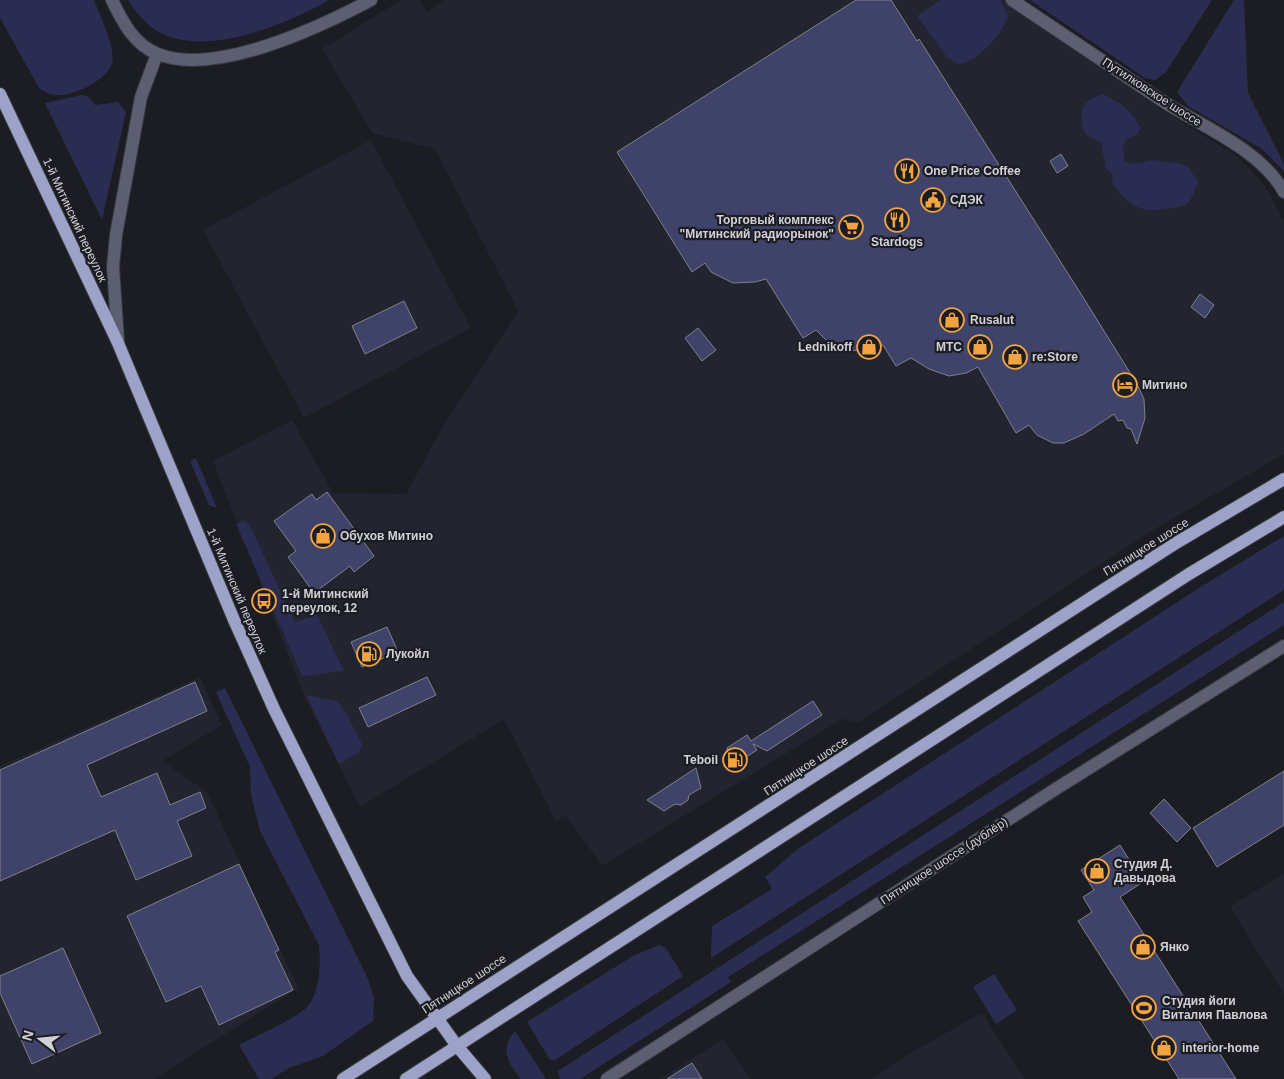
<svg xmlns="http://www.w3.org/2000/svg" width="1284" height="1079" font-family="Helvetica,sans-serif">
<rect width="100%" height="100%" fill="#1c1d23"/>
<path fill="#222430" d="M401 0H419L427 12 444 0H1006L1159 108 1237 156 1261 181 1269 193 1284 222V454L1153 530 859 722 842 719 602 866 566 815 556 821 504 719 360 807 303 693 213 461 292 420 333 493 406 494 442 428 518 311 435 149 372 133 322 49Z
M371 140 471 328 304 418 203 230Z
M200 677 222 725 162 761 207 792 298 988 154 1079H0V766Z
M1284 873V994L1230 907Z
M982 1013 1025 1079H872L910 1053Z
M723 1039 751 1079H660Z"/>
<path fill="#2a2d51" d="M0 0H94C100 16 116 47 112 63 108 81 67 100 50 94 46 93 43 90 39 88L0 18Z
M128 0H329C288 24 203 59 157 31 145 24 135 11 128 0Z
M940 0H1000L1008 15C1007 30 974 66 957 64L946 56 917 16Z
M1030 0H1212L1166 72 1155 80 1145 78Z
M1234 0H1244L1248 93 1284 164V171L1262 149 1188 106 1177 92Z
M1102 94C1120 102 1131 110 1141 128L1137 135 1129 138 1123 144 1124 161 1133 164 1152 160 1179 163 1187 166 1198 181C1196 187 1193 196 1189 202 1184 207 1177 207 1171 208 1141 214 1130 207 1112 183L1113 174 1106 169 1101 143 1085 134C1078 111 1079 103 1102 94Z
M82 95 89 97 95 105 118 102 126 112 102 220 45 103Z
M196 458 217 508 209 505 190 461Z
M244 521 250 526 295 622 317 615 344 671 302 676 236 524Z
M1284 536V590L711 958 712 926 772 889 765 877 799 848 1199 588Z
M1284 602V625L728 977 731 982 580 1079H560L558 1071Z
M225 688 368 979 374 999 373 1021 323 1056 289 1068 271 1079H259L239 1045C256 1036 296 1019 308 1006 320 992 321 963 319 945L260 831 251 795 250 767 216 692Z
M306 695 336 701 344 709 362 744 359 752 339 764Z
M659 945 666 948 683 976 555 1060H550L527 1022 633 956Z
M994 974 1017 1010 996 1024 973 987Z
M515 1031 546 1079H521C508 1063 499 1049 515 1031Z"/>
<path fill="#3f436a" stroke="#7f8188" d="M856 0H891L917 41 919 39 1081 294 1137 384 1144 399 1145 418 1137 444 1131 429 1127 428 1123 420 1118 421 1114 414 1084 434 1064 443H1053L1037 435 1029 425 1016 433 978 367 966 373 949 376 929 369 911 358 896 366 883 345 860 351 843 349 829 343 816 330 803 338 766 279 755 282 733 283 711 272 705 263 692 272 617 152Z
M1061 154 1068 166 1057 173 1050 161Z
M1200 294 1214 305 1205 318 1191 307Z
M404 301 417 328 365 354 352 326Z
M698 328 716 350 702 361 685 338Z
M327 492 374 556 354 572 350 566 314 593 288 557 296 551 274 521 312 494 316 500Z
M387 627 398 652 362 667 351 642Z
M427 677 436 695 368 727 359 708Z
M195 682 207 711 87 765 101 797 157 773 170 805 200 792 206 808 177 821 192 856 136 880 115 830 0 881V770Z
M813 701 822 715 767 751 753 744 757 750 728 769 727 748 747 735 751 741Z
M696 768 701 788 689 795 688 800 681 805 675 804 664 811 647 800Z
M1284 771V825L1217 867 1193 828Z
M1164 799 1191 828 1177 842 1150 813Z
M1120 845 1143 882 1120 897 1236 1079H1179L1078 921 1092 912 1083 897 1094 890 1081 870Z
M239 864 279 950 275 952 293 990 219 1025 201 986 166 1002 127 916Z
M63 948 101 1033 32 1064 0 993V976Z
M692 1063 702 1079H667Z"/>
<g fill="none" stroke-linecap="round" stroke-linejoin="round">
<g stroke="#393a40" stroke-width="14">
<path id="minor" d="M112 0C122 21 134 45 158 54 215 77 320 27 371 0
M1012 0C1063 34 1113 68 1164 102 1203 127 1261 150 1284 192
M118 340 113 267 116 235 141 97 157 54
M607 1079 1054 790 1284 646"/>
</g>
<g stroke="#393a40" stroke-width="14">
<path id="major" d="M0 94 118 343 234 620 274 709 407 976 457 1046 485 1079
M343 1079 1176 543 1284 479
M406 1079 1189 574 1284 517"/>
</g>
<use href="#minor" stroke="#5c5f71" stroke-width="12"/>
<use href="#major" stroke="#9da2c8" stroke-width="12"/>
</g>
<defs>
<g id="restaurant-ring" transform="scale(1.25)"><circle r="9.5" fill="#1c1d23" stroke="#f3a442" stroke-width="1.5"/><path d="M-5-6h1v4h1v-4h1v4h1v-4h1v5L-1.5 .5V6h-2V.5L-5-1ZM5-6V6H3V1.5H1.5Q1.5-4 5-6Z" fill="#f3a442"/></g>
<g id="civic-ring" transform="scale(1.25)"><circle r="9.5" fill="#1c1d23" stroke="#f3a442" stroke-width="1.5"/><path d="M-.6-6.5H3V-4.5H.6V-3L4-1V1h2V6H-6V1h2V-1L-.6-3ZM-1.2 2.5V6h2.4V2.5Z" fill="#f3a442"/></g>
<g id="supermarket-ring" transform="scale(1.25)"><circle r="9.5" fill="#1c1d23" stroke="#f3a442" stroke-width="1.5"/><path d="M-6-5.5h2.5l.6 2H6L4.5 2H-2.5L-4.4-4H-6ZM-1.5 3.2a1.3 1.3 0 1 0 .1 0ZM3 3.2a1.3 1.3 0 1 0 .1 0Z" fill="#f3a442"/></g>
<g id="shop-ring" transform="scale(1.25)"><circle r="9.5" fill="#1c1d23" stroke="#f3a442" stroke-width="1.5"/><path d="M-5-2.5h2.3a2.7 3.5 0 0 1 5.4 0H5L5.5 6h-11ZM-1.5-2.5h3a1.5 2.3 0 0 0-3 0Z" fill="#f3a442"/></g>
<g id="hotel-ring" transform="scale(1.25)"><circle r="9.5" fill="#1c1d23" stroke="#f3a442" stroke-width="1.5"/><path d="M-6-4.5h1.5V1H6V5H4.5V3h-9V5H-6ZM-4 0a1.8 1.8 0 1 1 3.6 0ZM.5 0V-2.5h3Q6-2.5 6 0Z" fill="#f3a442"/></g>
<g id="bus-ring" transform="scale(1.25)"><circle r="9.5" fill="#1c1d23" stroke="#f3a442" stroke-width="1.5"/><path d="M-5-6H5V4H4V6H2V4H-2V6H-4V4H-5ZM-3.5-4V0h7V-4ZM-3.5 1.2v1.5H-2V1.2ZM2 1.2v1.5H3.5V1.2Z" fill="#f3a442"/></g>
<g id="fuel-ring" transform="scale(1.25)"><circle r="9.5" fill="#1c1d23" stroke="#f3a442" stroke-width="1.5"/><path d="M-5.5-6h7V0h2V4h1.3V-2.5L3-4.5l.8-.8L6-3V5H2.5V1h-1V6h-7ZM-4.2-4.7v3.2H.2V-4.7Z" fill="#f3a442"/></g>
<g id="stadium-ring" transform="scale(1.25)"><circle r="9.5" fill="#1c1d23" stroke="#f3a442" stroke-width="1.5"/><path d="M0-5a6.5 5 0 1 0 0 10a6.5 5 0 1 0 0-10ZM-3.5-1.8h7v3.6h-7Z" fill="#f3a442"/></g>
</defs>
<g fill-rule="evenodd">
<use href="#restaurant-ring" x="907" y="171"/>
<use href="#civic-ring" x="933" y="200"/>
<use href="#restaurant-ring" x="897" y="220"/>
<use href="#supermarket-ring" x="851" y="227"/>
<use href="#shop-ring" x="952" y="320"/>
<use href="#shop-ring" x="869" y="347"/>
<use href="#shop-ring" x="980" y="347"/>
<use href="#shop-ring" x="1015" y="357"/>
<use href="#hotel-ring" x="1125" y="385"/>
<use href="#shop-ring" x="323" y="536"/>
<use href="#bus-ring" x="264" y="601"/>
<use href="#fuel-ring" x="369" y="654"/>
<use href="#fuel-ring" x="735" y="760"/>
<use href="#shop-ring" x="1097" y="871"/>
<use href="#shop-ring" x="1143" y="947"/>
<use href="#stadium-ring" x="1144" y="1008"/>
<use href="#shop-ring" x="1164" y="1048"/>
</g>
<g text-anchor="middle" stroke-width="4.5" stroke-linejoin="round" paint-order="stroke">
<g font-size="12" fill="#d1d2d7" stroke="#1c1d23">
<text transform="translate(1152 92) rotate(33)" y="4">Путилковское шоссе</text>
<text transform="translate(75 220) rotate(65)" y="4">1-й Митинский переулок</text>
<text transform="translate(1146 547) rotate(-32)" y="4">Пятницкое шоссе</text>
<text transform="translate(237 591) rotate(67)" y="4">1-й Митинский переулок</text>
<text transform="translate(806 766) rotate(-33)" y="4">Пятницкое шоссе</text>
<text transform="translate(944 861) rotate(-33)" y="4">Пятницкое шоссе (дублёр)</text>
<text transform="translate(464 984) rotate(-33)" y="4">Пятницкое шоссе</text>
</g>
<g font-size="12" font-weight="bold" fill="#d1d2d7" stroke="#1c1d23" text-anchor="start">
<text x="924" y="175">One Price Coffee</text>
<text x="950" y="204">СДЭК</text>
<text x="834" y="224" text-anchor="end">Торговый комплекс<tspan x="834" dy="14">"Митинский радиорынок"</tspan></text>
<text x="897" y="246" text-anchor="middle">Stardogs</text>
<text x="970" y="324">Rusalut</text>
<text x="852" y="351" text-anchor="end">Lednikoff</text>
<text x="962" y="351" text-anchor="end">МТС</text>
<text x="1032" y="361">re:Store</text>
<text x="1142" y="389">Митино</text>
<text x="340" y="540">Обухов Митино</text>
<text x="282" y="598">1-й Митинский<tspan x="282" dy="14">переулок, 12</tspan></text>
<text x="386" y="658">Лукойл</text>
<text x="718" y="764" text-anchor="end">Teboil</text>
<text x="1114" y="868">Студия Д.<tspan x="1114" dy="14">Давыдова</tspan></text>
<text x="1160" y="951">Янко</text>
<text x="1162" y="1005">Студия йоги<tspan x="1162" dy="14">Виталия Павлова</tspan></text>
<text x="1182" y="1052">interior-home</text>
</g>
</g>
<g transform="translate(40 1039) rotate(286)" stroke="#1c1d23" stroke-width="4" paint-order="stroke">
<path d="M0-4L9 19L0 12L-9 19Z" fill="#d1d2d7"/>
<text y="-8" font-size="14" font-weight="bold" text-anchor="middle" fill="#d1d2d7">N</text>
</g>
</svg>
